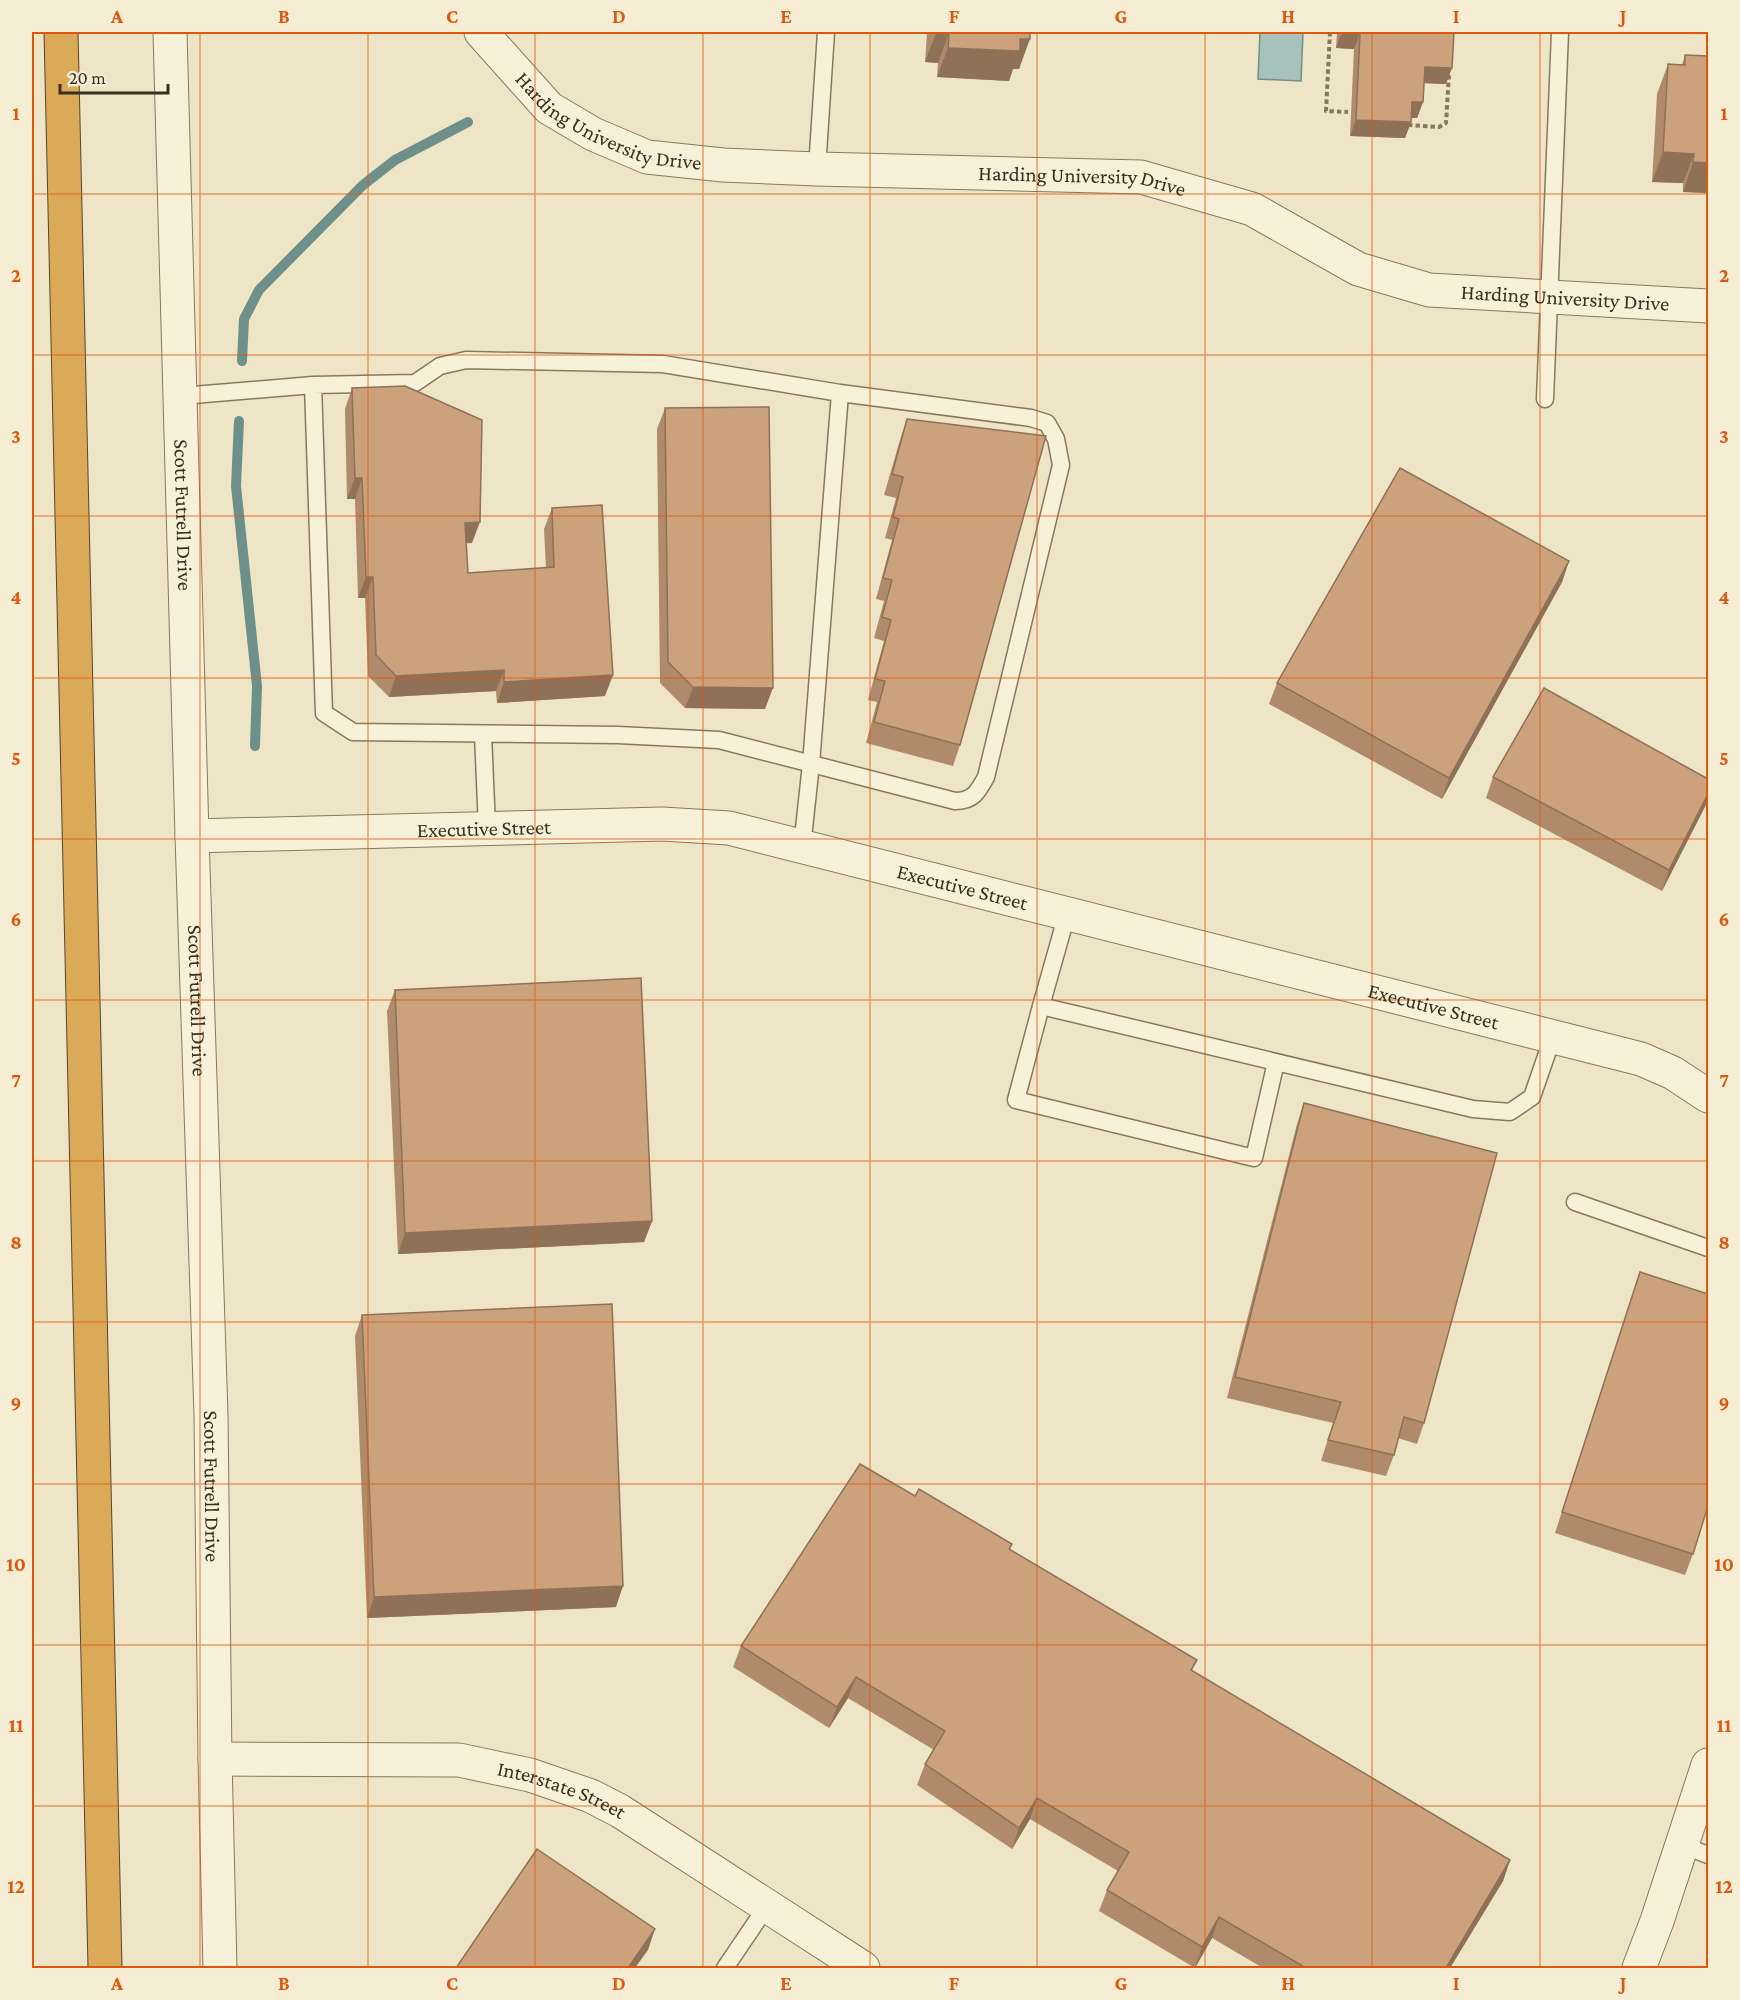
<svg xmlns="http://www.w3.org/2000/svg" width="1740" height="2000" font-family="'Crimson Pro',serif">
<rect width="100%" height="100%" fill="#eee5c6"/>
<path fill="#a7c1bb" stroke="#6e908a" stroke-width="1.5" d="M1260 32H1303L1301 81 1258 79Z"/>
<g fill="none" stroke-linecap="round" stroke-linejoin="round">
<path stroke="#6e908a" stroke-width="10" d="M242 361 244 319 259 290 363 185 395 160 468 122
M239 421 236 486 257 686 255 746"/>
<g stroke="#89775c" stroke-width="19">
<path id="service" d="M817 169 826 32
M181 396 313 385 324 713 353 732 618 735 719 740 955 801C973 801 978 792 986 777L1061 465 1056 439 1047 423 1031 418 840 393 663 364 466 360 440 366 415 383 313 385
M1545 399 1560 32
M483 734 487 828
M802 847 811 764 840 393
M1041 1006 1067 914
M1276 1062 1254 1158 1016 1100 1041 1006 1473 1109 1510 1112 1532 1097 1553 1036
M1575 1202 1708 1248
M1682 1845 1708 1855
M725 1968 767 1906"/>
</g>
<g stroke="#89775c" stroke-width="35">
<g id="minor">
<path id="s1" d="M481 32 549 108 593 134 647 157 723 165 817 169 1141 177 1252 209 1358 269 1429 290 1708 306"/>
<path id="s2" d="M192 836 662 824 729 828 1641 1059 1673 1073 1708 1096"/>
<path id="s3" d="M215 1759 459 1760 530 1775 591 1796 620 1811 863 1968"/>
<path d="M1639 1968 1657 1921 1708 1765"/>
</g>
</g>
<g stroke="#89775c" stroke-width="35">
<g id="tertiary">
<path id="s4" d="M170 32 192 836 211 1415 215 1759 220 1968"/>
</g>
</g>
<g stroke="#574530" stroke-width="35">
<path id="motorway" d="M61 32 105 1968"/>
</g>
<path stroke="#89775c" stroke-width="4" stroke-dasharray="4.5 3" stroke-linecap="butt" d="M1330 32 1326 111 1348 112
M1408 125 1439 127 1446 123 1449 74"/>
<use href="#service" stroke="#f8f1d9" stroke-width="16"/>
<use href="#minor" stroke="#f8f1d9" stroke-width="33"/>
<use href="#tertiary" stroke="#f8f1d9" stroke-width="33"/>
<use href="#motorway" stroke="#dbaa58" stroke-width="33"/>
</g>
<path fill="#af8b6b" d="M927 32H1030L1019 69H1013L1009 81 937 77 938 63 925 62Z
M1337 32H1454L1446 84 1424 83 1423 102 1417 118H1411V122L1405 138 1350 136 1354 49 1336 48Z
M1685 55 1708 193 1683 192V183L1652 182 1657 94 1668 64 1682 65Z
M352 388 472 543H466L468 573 546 568 544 529 552 508 605 696 497 703 496 691 389 697 368 676 365 598H358L355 499H347L345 409Z
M665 408 765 709 685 708 660 683 657 429Z
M907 419 960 745 953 766 866 743 877 702 868 700 884 641 874 638 884 601 876 599 892 540 885 538 896 498 884 495 900 440Z
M1569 561 1562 582 1442 799 1269 704 1277 683Z
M1493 777 1708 779V799L1662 891 1486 798Z
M395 990 652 1221 644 1242 398 1254 387 1011Z
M1304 1103 1424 1423 1417 1444 1398 1438 1394 1455 1386 1476 1321 1461 1333 1423 1227 1398 1297 1124Z
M1640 1272 1693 1554 1685 1575 1555 1533Z
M362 1315 616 1607 367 1618 355 1336Z
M915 1496 1012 1544 1010 1549 1193 1672 1510 1860 1503 1881 1450 1968H1263L1212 1938 1195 1968 1099 1911 1107 1890 1118 1871 1030 1819 1012 1849 917 1785 925 1764 934 1750 848 1698 829 1728 733 1667 741 1646Z"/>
<path fill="#8e7157" d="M1342 32 1360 33 1354 49 1336 48Z
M936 33H949L938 63 925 62Z
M1020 39H1030L1019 69H1013L1009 81 937 77 948 48Z
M1425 67 1452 68 1446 84 1420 83Z
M1412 102H1423L1417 118H1406Z
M1356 120 1411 122 1405 138 1350 136Z
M1663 152 1694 154 1683 183 1652 182Z
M1693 162 1708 163V193L1683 192Z
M355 478H362L355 499H347Z
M480 522 472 543 457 544 465 523Z
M1569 561 1562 582 1442 799 1449 778Z
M366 577H373L365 598H358Z
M504 670 496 691 389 697 396 676Z
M613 675 605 696 497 703 504 682Z
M693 687 773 688 765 709 685 708Z
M1708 794V799L1707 803 1662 891 1669 870Z
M652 1221 644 1242 398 1254 405 1233Z
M623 1586 616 1607 367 1618 374 1597Z
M856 1677 848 1698 829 1728 837 1707Z
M1037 1798 1030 1819 1012 1849 1019 1828Z
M1510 1860 1503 1881 1450 1968H1446Z
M1219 1917 1212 1938 1195 1968 1202 1947Z
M655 1929 648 1950 635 1968H628Z"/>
<path fill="#cba27c" stroke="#8e7157" stroke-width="1.5" d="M936 32H1030V39H1020V51L948 48 949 33H936Z
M1342 32H1454L1452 68 1425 67 1423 102H1412L1411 122 1356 120 1360 33Z
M1685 55 1708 56V163L1693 162 1694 154 1663 152 1668 64 1685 65Z
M405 386 482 420 480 522 465 523 468 573 554 567 552 508 602 505 613 675 504 682V670L396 676 376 655 373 577H366L362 478H355L352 388Z
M769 407 773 688 693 687 668 662 665 408Z
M907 419 1046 436 960 745 874 722 885 681 875 679 891 620 882 617 892 580 883 578 899 519 893 517 903 477 892 474Z
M1400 468 1569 561 1449 778 1277 683Z
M1544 688 1708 779V794L1669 870 1493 777Z
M641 978 652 1221 405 1233 395 990Z
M1304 1103 1497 1153 1424 1423 1404 1417 1394 1455 1328 1440 1341 1402 1235 1377Z
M1640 1272 1708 1294V1506L1693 1554 1562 1512Z
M612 1304 623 1586 374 1597 362 1315Z
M860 1464 915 1496 919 1489 1012 1544 1009 1549 1197 1660 1191 1670 1510 1860 1446 1968H1306L1219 1917 1202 1947 1107 1890 1129 1852 1037 1798 1019 1828 925 1764 945 1731 856 1677 837 1707 741 1646Z
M537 1849 655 1929 628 1968H456Z"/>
<path fill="none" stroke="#df570d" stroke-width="1.5" stroke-opacity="0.55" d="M200 32V1968M368 32V1968M535 32V1968M703 32V1968M870 32V1968M1037 32V1968M1205 32V1968M1372 32V1968M1540 32V1968M32 194H1708M32 355H1708M32 516H1708M32 678H1708M32 839H1708M32 1000H1708M32 1161H1708M32 1322H1708M32 1484H1708M32 1645H1708M32 1806H1708"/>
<g text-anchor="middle" stroke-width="5" stroke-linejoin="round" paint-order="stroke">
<g font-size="21" fill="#392e1f" stroke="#f5eed5">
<text dy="7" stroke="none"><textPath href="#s1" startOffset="162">Harding University Drive</textPath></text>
<text dy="7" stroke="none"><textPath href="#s1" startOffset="648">Harding University Drive</textPath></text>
<text dy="7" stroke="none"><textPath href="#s1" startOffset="1154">Harding University Drive</textPath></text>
<text dy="7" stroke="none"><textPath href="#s4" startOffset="483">Scott Futrell Drive</textPath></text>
<text dy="7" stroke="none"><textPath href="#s2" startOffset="292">Executive Street</textPath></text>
<text dy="7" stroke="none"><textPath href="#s2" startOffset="778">Executive Street</textPath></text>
<text dy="7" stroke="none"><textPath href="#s4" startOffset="969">Scott Futrell Drive</textPath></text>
<text dy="7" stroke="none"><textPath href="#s2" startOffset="1264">Executive Street</textPath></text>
<text dy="7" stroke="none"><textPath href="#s4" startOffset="1455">Scott Futrell Drive</textPath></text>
<text dy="7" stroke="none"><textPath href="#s3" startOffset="351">Interstate Street</textPath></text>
</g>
</g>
<rect width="1740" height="2000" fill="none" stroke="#f5eed5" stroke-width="66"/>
<path d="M60 84v9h108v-9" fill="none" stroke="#392e1f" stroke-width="3"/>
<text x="69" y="84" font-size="18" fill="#392e1f" stroke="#f5eed5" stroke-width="4.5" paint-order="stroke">20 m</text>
<rect x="33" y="33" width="1674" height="1934" fill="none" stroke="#df570d" stroke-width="2"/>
<g font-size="20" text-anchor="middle" font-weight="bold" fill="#df570d">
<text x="117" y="23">A</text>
<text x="284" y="23">B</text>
<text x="452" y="23">C</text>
<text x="619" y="23">D</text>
<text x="786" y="23">E</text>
<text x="954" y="23">F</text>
<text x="1121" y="23">G</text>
<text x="1288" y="23">H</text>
<text x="1456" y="23">I</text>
<text x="1623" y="23">J</text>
<text x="16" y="120">1</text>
<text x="1724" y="120">1</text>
<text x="16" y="282">2</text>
<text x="1724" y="282">2</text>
<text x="16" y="443">3</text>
<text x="1724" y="443">3</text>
<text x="16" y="604">4</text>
<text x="1724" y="604">4</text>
<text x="16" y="765">5</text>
<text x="1724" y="765">5</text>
<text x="16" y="926">6</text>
<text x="1724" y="926">6</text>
<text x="16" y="1087">7</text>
<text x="1724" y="1087">7</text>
<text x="16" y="1249">8</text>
<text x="1724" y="1249">8</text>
<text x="16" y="1410">9</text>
<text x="1724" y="1410">9</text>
<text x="16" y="1571">10</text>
<text x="1724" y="1571">10</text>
<text x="16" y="1732">11</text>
<text x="1724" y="1732">11</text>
<text x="16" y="1893">12</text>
<text x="1724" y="1893">12</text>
<text x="117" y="1990">A</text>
<text x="284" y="1990">B</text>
<text x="452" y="1990">C</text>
<text x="619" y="1990">D</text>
<text x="786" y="1990">E</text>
<text x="954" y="1990">F</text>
<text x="1121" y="1990">G</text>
<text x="1288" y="1990">H</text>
<text x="1456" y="1990">I</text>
<text x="1623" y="1990">J</text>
</g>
</svg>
